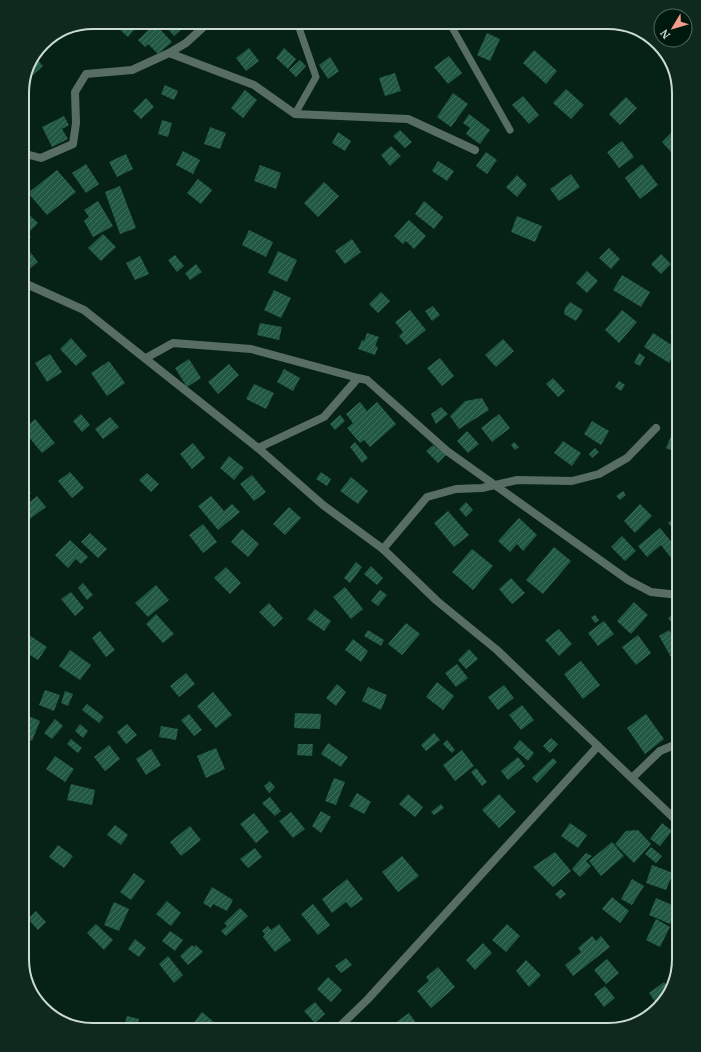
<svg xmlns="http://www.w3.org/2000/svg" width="701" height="1052" font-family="'PT Serif',serif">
<defs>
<pattern id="building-hatch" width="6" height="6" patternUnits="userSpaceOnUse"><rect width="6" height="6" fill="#215942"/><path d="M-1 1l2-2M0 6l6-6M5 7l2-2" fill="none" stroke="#40705c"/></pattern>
</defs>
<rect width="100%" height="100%" fill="#062217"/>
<path fill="url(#building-hatch)" d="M124 22H137L139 24 128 37 119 29Z
M173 22H185L187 24 174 36 167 28Z
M155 24 172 42 158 54 148 44 145 47 138 40Z
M487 33 500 39 490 61 477 55Z
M651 38 667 55 664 57 649 39Z
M249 48 259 61 246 71 236 58Z
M284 48 296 59 288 69 276 58Z
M534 50 557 71 546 84 523 63Z
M449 56 462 73 448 84 434 67Z
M330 57 339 71 328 79 319 65Z
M36 58 43 66 25 82Z
M300 60 306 66 296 77 289 70Z
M395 73 401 91 385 96 379 78Z
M165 85 178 91 174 100 161 94Z
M566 89 584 105 571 119 553 103Z
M245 90 257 100 243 118 231 108Z
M453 93 468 104 451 127 437 117Z
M523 96 539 115 529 124 512 105Z
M626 97 637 108 620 125 609 114Z
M146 98 154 107 141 119 133 111Z
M469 114 490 130 480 144 466 134 470 128 463 123Z
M64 116 69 125 62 129 68 139 52 147 42 127Z
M162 120 172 123 168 137 158 134Z
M210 127 226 133 220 149 204 144Z
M676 128 679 131V161L662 142Z
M400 130 412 142 405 148 393 136Z
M338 132 351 141 345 151 332 143Z
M622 141 634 157 619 168 607 152Z
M391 146 401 156 390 166 381 155Z
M183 151 200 160 193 174 176 165Z
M486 152 497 160 487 174 476 166Z
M126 154 133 169 117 177 109 162Z
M438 161 454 171 447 181 432 171Z
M86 164 99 184 86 193 72 173Z
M642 164 658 185 640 199 625 178Z
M260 165 281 173 276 189 254 181Z
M57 170 76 192 47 215 28 193Z
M571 174 580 187 559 201 550 189Z
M517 175 527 185 517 197 506 187Z
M198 179 212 190 201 204 187 193Z
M324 182 339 196 318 217 304 203Z
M120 186 136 228 120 234 105 192Z
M98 201 113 226 93 237 84 221 89 217 84 210Z
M424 201 443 217 434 229 415 214Z
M22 208 38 223 30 231 22 222Z
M517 216 542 226 535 242 511 232Z
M409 220 426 236 414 249 406 241 403 244 394 236Z
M22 226 31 237 22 244Z
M249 230 273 242 266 257 242 245Z
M103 234 116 247 101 261 88 248Z
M352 239 361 252 345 264 335 251Z
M26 247 38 262 27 271 22 265V250Z
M609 248 620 259 611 269 599 258Z
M278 251 297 260 287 282 268 273Z
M661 254 671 264 661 274 651 264Z
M175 255 184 266 177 272 168 260Z
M140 256 149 274 135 280 126 263Z
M196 264 202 272 190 280 185 273Z
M587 271 598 281 587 293 576 283Z
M622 275 650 292 641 307 613 290Z
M274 290 291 298 281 318 264 310Z
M381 292 390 301 378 313 369 304Z
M570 302 583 310 576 321 564 314 565 308Z
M433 306 440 315 432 321 425 311Z
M410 310 426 330 407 345 399 336 403 332 395 322Z
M622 310 637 322 619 343 605 330Z
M679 316V338L670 333Z
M260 323 282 327 279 340 257 335Z
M367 333 379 337 375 346 378 347 375 355 358 349 362 340 364 341Z
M653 333 678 349 669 363 644 347Z
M22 334 30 345 22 352Z
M71 338 87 356 76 366 60 349Z
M503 339 514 351 496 367 485 355Z
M639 353 645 357 640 366 634 363Z
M50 354 62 372 47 382 35 363Z
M440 358 454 376 442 386 427 368Z
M189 359 201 378 187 387 175 368Z
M109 361 125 383 107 396 91 373Z
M229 364 239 375 218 394 208 382Z
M284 369 300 378 293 391 277 382Z
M553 378 565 391 558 397 546 384Z
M619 381 625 385 621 391 615 387Z
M254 384 274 393 266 409 246 399Z
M482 398 489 410 459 429 450 416 465 401Z
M360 402 367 411 377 402 396 424 370 447 364 440 360 443 347 428 353 423 346 414Z
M441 407 448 414 436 424 431 414Z
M81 414 90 425 82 432 73 421Z
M499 414 510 428 492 442 481 428Z
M340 415 345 421 335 430 330 424Z
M110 417 119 427 103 439 95 429Z
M35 419 55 443 42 453 23 430Z
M592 421 609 431 601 445 584 434Z
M467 431 479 444 468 453 457 441Z
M671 436 679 439V448L677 453 666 448Z
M563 441 581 453 572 466 554 453Z
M355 442 368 458 362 463 350 447Z
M514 442 519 447 515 450 511 445Z
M193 443 205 458 192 469 180 454Z
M433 445 446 455 438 463 426 451Z
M595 448 599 452 592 458 589 454Z
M229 456 244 468 234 480 220 468Z
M70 472 84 488 72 498 58 481Z
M321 472 331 479 327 486 316 479Z
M147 473 159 484 151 492 139 480Z
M252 475 266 492 254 501 240 484Z
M351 477 368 491 358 504 340 491Z
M22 480 31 493 22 499Z
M623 491 626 495 620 500 616 496Z
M37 496 46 507 27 521 22 515V508Z
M211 496 224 511 232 504 240 512 218 530 198 506Z
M466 502 473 510 466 517 459 509Z
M678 503 679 527 675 530 668 523 677 515 672 510Z
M640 504 652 516 635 533 624 521Z
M289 507 301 518 285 535 273 524Z
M448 511 469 535 454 547 434 523Z
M519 518 537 535 523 551 517 544 510 552 498 541Z
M203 524 217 542 203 553 189 535Z
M660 528 679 551 671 558 661 545 647 557 638 546Z
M242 529 259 544 248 557 231 542Z
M90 533 107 549 98 558 81 542Z
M622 536 636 551 625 561 611 547Z
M70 540 88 557 81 564 76 559 68 568 55 555Z
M554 547 571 561 543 594 526 580Z
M472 549 493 566 473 590 452 572Z
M679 554V574L671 570Z
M356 562 362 567 350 583 344 578Z
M371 566 383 578 377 585 364 574Z
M226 567 241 583 230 594 214 578Z
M511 578 525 593 512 604 499 589Z
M83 583 93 595 87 600 78 588Z
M156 585 169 600 148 617 135 603Z
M345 587 363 609 351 619 333 597Z
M380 590 387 595 378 606 371 601Z
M71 592 84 608 75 616 61 599Z
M634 602 648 615 631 634 617 621Z
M269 603 283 618 274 627 259 612Z
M315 609 331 621 324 631 307 619Z
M679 609V631L668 618Z
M156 614 174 634 163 643 146 624Z
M595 615 599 620 595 623 591 617Z
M604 621 614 634 598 646 588 633Z
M406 623 420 634 402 655 388 644Z
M559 629 572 644 559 656 545 640Z
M368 630 384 640 381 646 364 636Z
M669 630 679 647V655L672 659 659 636Z
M100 631 115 650 106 657 92 638Z
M29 635 47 647 38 660 22 650V645Z
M638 635 651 653 636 665 622 647Z
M353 639 368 651 361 662 345 650Z
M469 649 478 659 466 669 458 660Z
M70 650 91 665 80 680 59 666Z
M581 661 600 685 583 699 564 674Z
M457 664 468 678 456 687 445 673Z
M186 673 195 684 179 697 170 686Z
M437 682 454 696 443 710 426 697Z
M337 684 346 692 336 706 326 698Z
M504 685 514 698 498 710 488 697Z
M368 687 387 695 381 710 362 701Z
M45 690 60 695 54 711 39 705Z
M65 691 73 694 68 706 61 703Z
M213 692 232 715 216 728 197 706Z
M87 704 104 717 99 723 82 710Z
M522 705 534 720 521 730 509 715Z
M22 713 40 721 32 741 22 737Z
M295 713 321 714 320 729 294 728Z
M189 714 202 730 194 736 181 720Z
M646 714 664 739 645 754 627 728Z
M55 719 63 726 52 739 44 733Z
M80 724 88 731 83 738 75 731Z
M127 724 137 735 126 744 117 732Z
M161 726 178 729 176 740 159 737Z
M434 733 440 740 426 751 421 745Z
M551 738 558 744 550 753 543 746Z
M71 739 82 748 78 753 67 744Z
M447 740 455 750 452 753 443 744Z
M520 740 534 753 528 761 513 748Z
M328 743 348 757 341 767 321 754Z
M298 744H313L312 756 297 755Z
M109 745 120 759 105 771 94 757Z
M216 748 225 769 206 778 197 756Z
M151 749 161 765 146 775 136 759Z
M462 750 474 766 455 781 443 765Z
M55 756 74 769 65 782 46 769Z
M518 757 525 766 508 780 501 771Z
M553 758 557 762 537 783 532 778Z
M476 768 487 782 482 786 471 772Z
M334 778 345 782 336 805 325 801Z
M270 781 275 787 269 793 264 786Z
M71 784 95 790 92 805 67 800Z
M357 793 371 802 364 814 349 806Z
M408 794 423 807 415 817 399 804Z
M499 794 516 812 499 828 482 810Z
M270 797 281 811 275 816 262 803Z
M441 804 444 808 434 815 431 812Z
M321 811 331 817 321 833 312 826Z
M291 812 305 829 293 838 279 821Z
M254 813 269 832 256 843 240 824Z
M570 823 587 835 578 848 561 836Z
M662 823 672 831 660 846 650 839Z
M115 825 128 835 121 845 107 835Z
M190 826 201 840 181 856 170 842Z
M638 830 651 844 634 863 615 844 626 831Z
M612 842 624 856 601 876 589 861Z
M58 845 73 856 64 868 49 857Z
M651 847 662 856 656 863 645 854Z
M255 848 262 857 248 868 240 859Z
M555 852 571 871 553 887 533 867Z
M586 853 592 856 586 861 591 866 580 877 572 869Z
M402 856 419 876 398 892 382 872Z
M652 865 673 873 666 890 646 883Z
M134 873 145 881 131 900 120 892Z
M347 879 363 899 351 908 346 902 332 913 322 899Z
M632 879 644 886 632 905 621 899Z
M26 887 30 894 22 899V889Z
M212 887 233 900 227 911 213 904 211 908 203 903Z
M561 889 566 894 560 899 555 894Z
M612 897 629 911 620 923 602 909Z
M656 898 677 907 670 924 649 915Z
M167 901 181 913 171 926 156 914Z
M114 902 129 909 119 931 104 925Z
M313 904 330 925 318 935 301 914Z
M240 908 248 916 226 936 221 931 227 926 224 923Z
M36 911 46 922 38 930 28 919Z
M656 919 670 927 660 947 646 940Z
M96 924 113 940 104 950 87 933Z
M279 924 291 940 275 952 263 937 265 934 262 931 268 926 271 930Z
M507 924 520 936 506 952 492 940Z
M170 931 183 940 175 951 162 941Z
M592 936 596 941 601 936 610 947 573 976 565 965 581 952 578 948Z
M135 939 146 948 139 957 128 949Z
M483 943 492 953 475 970 466 960Z
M192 945 194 947 196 945 203 952 188 965 180 956Z
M168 956 183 975 174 983 159 964Z
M346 958 352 965 341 973 335 966Z
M607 959 619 973 606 984 594 970Z
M526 960 541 975 529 987 516 971Z
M438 967 455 987 431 1008 417 991 429 981 426 977Z
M328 977 342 990 331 1002 317 989Z
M664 982 671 990 669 995 658 1006 649 993Z
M605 986 615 998 604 1007 594 994Z
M315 1002 325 1014 315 1023 304 1011Z
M202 1012 223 1030H188Z
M56 1013 81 1026 80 1027 57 1020 54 1017Z
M409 1013 421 1030H385Z
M127 1016 139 1019 136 1030H123Z"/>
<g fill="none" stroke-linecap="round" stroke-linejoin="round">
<path stroke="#586e63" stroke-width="7" d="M449 22 510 130
M295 114 316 77 297 22"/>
<path stroke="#586e63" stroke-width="8" d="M169 53 254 85 295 114 408 119 475 150
M22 153 41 158 73 144 76 123 75 92 86 74 132 70 169 53 186 43 209 22
M146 358 173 343 251 349 358 378
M258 448 324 417 358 378 367 380 447 451 628 580 651 592 679 595
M383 549 427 497 456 489 482 488 517 480 572 481 599 474 627 458 656 428
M632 778 660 751 679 743
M336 1030 368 999 598 746"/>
<path stroke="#586e63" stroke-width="8" d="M22 282 84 310 258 448 323 505 383 549 437 601 497 650 679 823"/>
</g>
<path d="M0 0H701V1052H0ZM93 29H608A64 64 0 0 1 672 93V959A64 64 0 0 1 608 1023H93A64 64 0 0 1 29 959V93A64 64 0 0 1 93 29Z" fill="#10291e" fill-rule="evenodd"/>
<path fill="none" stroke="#cbdbd3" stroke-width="2" d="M93 29H608A64 64 0 0 1 672 93V959A64 64 0 0 1 608 1023H93A64 64 0 0 1 29 959V93A64 64 0 0 1 93 29Z"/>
<g transform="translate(673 28) rotate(232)"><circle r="19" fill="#00190e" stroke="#51675d"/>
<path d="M0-3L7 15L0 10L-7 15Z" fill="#f49d8c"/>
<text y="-6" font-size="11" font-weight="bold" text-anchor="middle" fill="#cbdbd3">N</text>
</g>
</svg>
